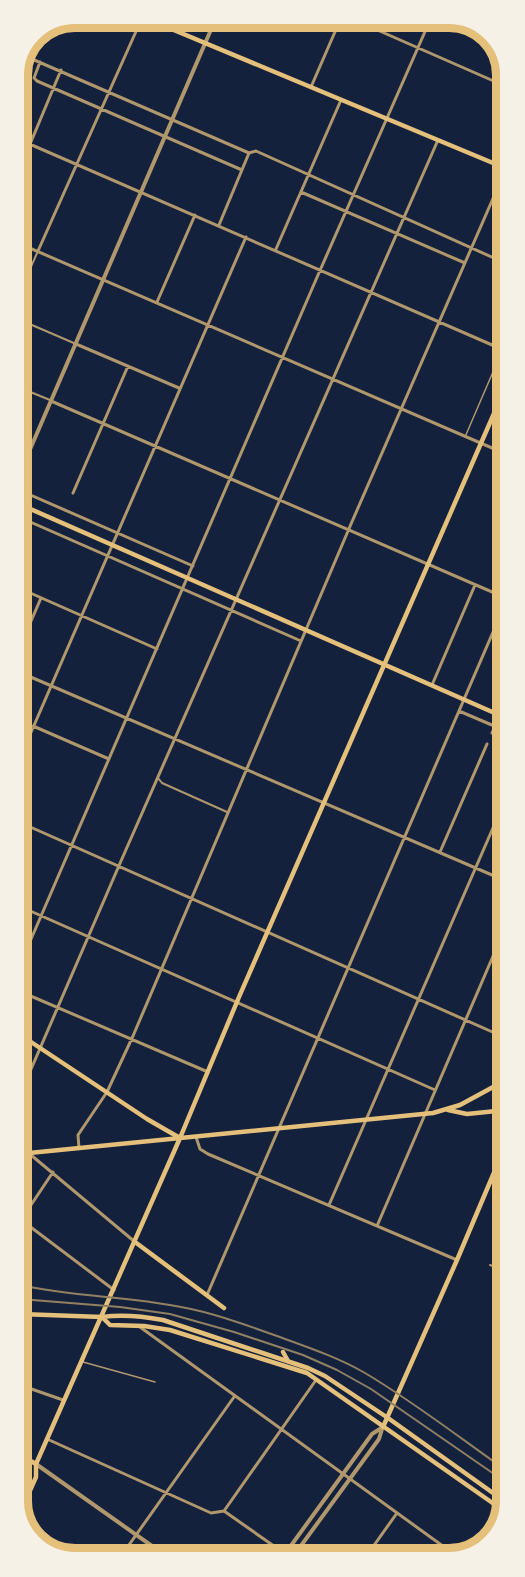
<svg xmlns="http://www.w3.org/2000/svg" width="525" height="1577" font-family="Manrope,sans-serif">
<rect width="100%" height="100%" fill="#14213d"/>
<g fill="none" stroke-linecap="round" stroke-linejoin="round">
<path stroke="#b1986c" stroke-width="1.5" d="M22 63 40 32
M465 437 505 344
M497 449 506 429
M83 1362 155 1382"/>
<path stroke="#b1986c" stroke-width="2" d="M18 296 38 251
M18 319 76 344
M18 387 50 400
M158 778 162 783 227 812
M490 1265 495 1267 493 1275 507 1281"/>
<path stroke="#b1986c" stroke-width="3" d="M350 18 505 86
M25 56 249 153 256 151 505 263
M40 62 34 78 37 81 242 170
M311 87 341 18
M18 139 506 351
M18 173 61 70
M301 192 465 263
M219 225 249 153
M18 243 506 454
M276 249 341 100
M38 251 142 18
M157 302 195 215
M76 344 179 388
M51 401 506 598
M19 490 193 566
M73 493 128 366
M19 517 301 641
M19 588 157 649
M19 649 41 598
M19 672 506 881
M432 685 475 585
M459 711 506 731
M33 726 109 759
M492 733 495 726
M19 760 246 237
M19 822 506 1038
M440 852 487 744
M19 906 435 1090
M494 955 506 960
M19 967 318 275 431 18
M19 991 208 1072
M19 1097 121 861 438 140
M196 1137 200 1149 208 1154 457 1260
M19 1145 135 1242
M79 1148 78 1135 107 1092 133 1036 351 524 505 171
M329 1205 506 798
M20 1219 114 1290
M21 1220 53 1172
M377 1226 506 926
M207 1295 506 602
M140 1327 458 1557
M20 1385 63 1400
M47 1439 211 1513 224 1511
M224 1511 316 1380
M224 1511 291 1558
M365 1558 397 1513
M119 1559 234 1397"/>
<path stroke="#b1986c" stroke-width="4" d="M19 475 216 18
M36 1464 169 1558
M282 1558 372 1434 383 1427
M292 1558 379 1439 382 1429"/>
<path stroke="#e5c07b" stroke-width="4.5" d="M145 18 505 168
M19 1034 147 1119 180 1138 239 997 506 386
M448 1110 467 1114 506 1110
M135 1242 224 1308
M20 1314 102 1317
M283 1352 288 1361
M383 1427 457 1260 507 1142
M20 1455 36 1464"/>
<path stroke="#e5c07b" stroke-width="4.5" d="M19 504 506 718
M19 1154 433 1113 460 1105 506 1080
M102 1317 110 1325 144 1326 170 1330 307 1373 504 1511
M102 1317C123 1314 142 1316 163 1320L308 1368 325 1376 388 1418 507 1503
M20 1513 36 1477V1464L180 1138"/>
<path stroke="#918062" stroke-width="2" d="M20 1285C73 1297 128 1296 181 1307 214 1313 246 1325 277 1336 307 1347 337 1357 365 1373 414 1402 460 1438 507 1471
M20 1299 120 1307 170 1314 234 1332 303 1355 337 1370 371 1389 507 1483"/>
</g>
<path d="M0 0H525V1577H0ZM75 28H449A47 47 0 0 1 496 75V1501A47 47 0 0 1 449 1548H75A47 47 0 0 1 28 1501V75A47 47 0 0 1 75 28Z" fill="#f6f1e7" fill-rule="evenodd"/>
<path fill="none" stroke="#e5c07b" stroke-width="8" d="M75 28H449A47 47 0 0 1 496 75V1501A47 47 0 0 1 449 1548H75A47 47 0 0 1 28 1501V75A47 47 0 0 1 75 28Z"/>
</svg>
